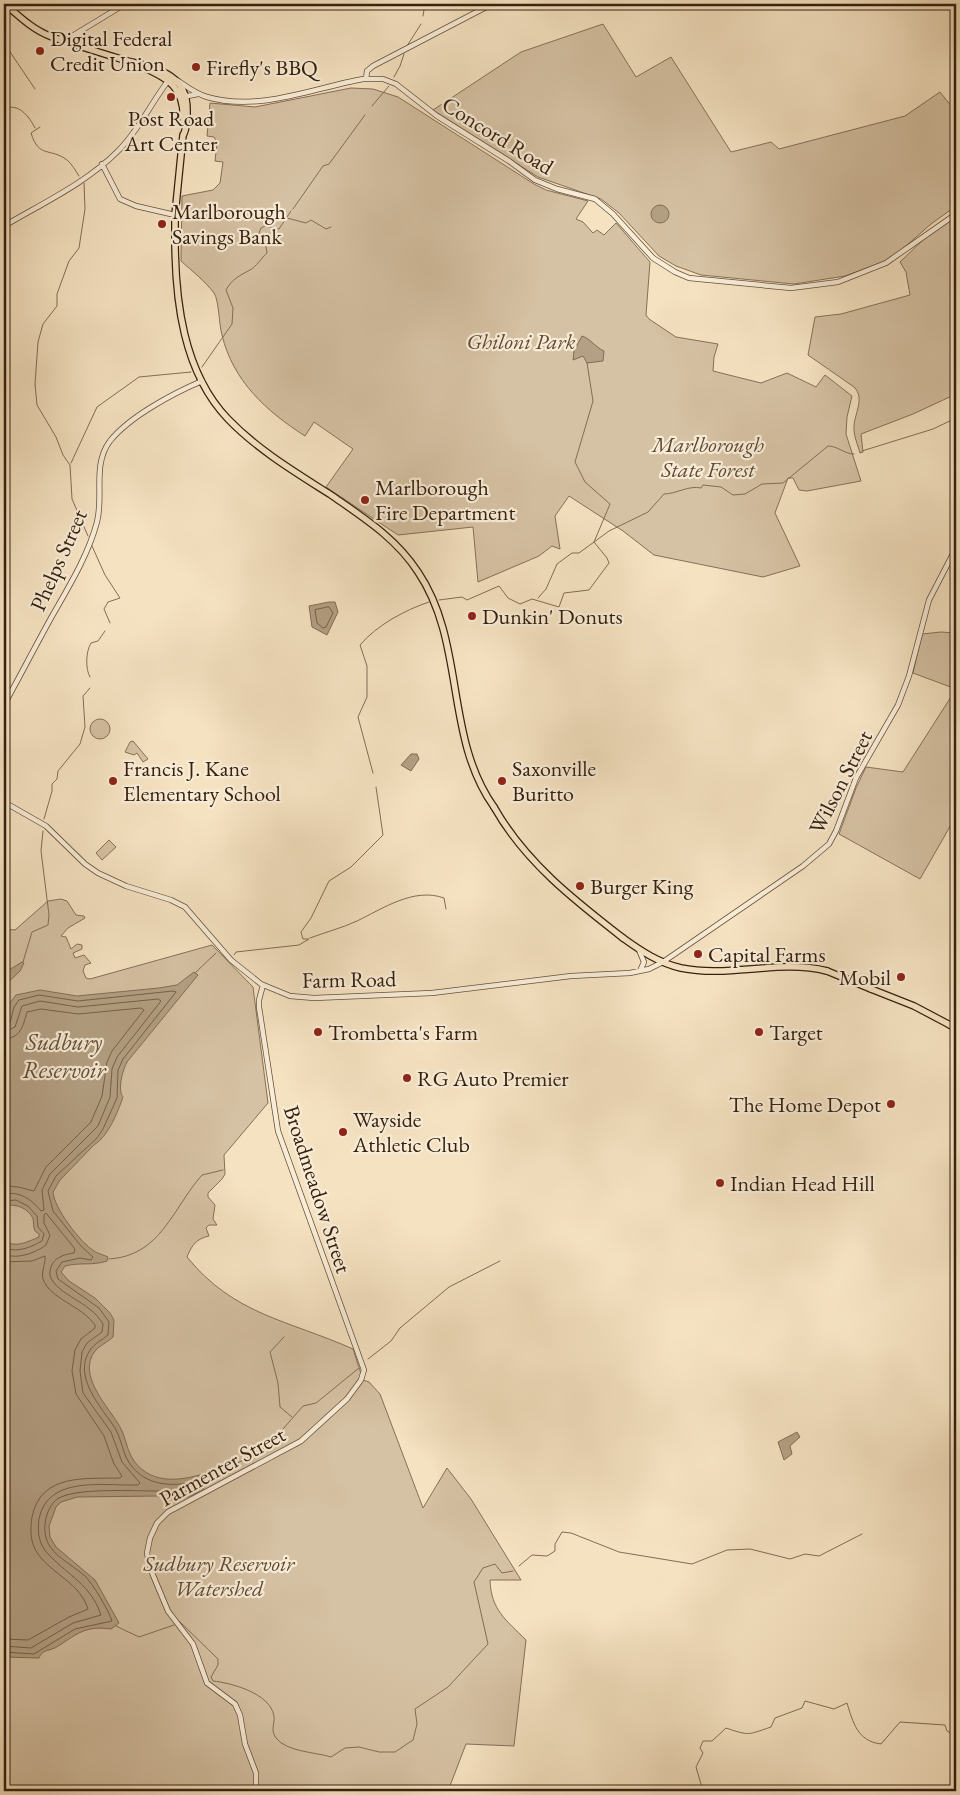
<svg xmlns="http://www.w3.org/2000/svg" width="960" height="1795" font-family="'EB Garamond',serif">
<rect width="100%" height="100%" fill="#f5e2c1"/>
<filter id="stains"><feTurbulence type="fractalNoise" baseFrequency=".004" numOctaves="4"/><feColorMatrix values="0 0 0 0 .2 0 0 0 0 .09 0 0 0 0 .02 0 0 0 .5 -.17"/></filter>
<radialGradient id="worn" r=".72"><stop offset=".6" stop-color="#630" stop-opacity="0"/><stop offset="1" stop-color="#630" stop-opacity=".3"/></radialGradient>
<path fill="#d5c1a3" stroke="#867058" d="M603 24 636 77 671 57 731 152 771 142 779 149 905 116 940 92 956 112V206L931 224 891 259 845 276 794 284 701 275 676 266 659 256 619 213 601 199 538 177 433 110 521 52Z
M351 88 373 89 398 97 534 184 546 190 588 201 576 219 583 222 593 233 597 230 604 235 616 223 650 262 646 315 649 319 676 337 718 344 714 357 713 371 761 383 787 373 816 387 825 375 852 396 847 417 846 434 861 481 807 491 799 490 793 478H788L775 513 800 566 763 577 654 555 623 531 569 496 555 516 560 549 552 546 539 556 478 582 473 527 398 535 326 487 353 449 314 422 305 436C266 411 233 381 222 335 219 325 219 300 214 293 205 281 192 271 181 261L182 196 213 190 220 183 223 162 215 161 217 143 214 137 207 136 210 103 255 107Z
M956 214V394L913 414 861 434 863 452 860 453C858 445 854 437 854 429 853 415 866 399 854 387L808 355 815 317 841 314 910 295 906 272 900 262 928 235Z
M941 632 956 633V816L920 879 839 834 856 788 866 767 903 772 956 689 913 673 922 634Z
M90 729a10 10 0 1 1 20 0a10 10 0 1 1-20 0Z
M133 741 148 759 143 762 137 753 134 755 125 752 130 742Z
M109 840 116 847 102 860 96 853Z
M61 899 67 901 76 915 84 916 85 918 68 928 61 936 66 937 71 949 77 944 82 945V949L73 953 75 958 84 955 91 963 85 965 83 971 86 978 90 979 212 945 253 987 268 1103 224 1155 225 1174 222 1179 208 1193V1197L215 1205 213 1219 217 1225H209L206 1228 209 1236C196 1239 192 1245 187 1257 234 1315 288 1320 353 1349L363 1380 369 1382 380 1394 423 1508 447 1468 471 1499 521 1580H490C491 1610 506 1620 526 1640L514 1746 466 1744 448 1791H4V929L15 930 48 901Z"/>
<path fill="#b4a084" stroke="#826d55" d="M651 214a9 9 0 1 1 18 0a9 9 0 1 1-18 0Z
M582 336C591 339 595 347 604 351L603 361 587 363 583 356 573 360 574 351Z
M329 602H335L338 612 327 635 312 627 309 606Z
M411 754H417L419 759 411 771 401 765Z
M22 962 24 963 20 971 4 986V973Z
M194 972 198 975 127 1062C123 1070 119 1083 121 1093 122 1097 124 1095 122 1100 116 1116 108 1136 94 1145L60 1180 53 1192C54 1208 80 1242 94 1251 99 1254 104 1255 108 1257L107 1261C92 1266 80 1262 65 1266L61 1272 69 1281 95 1298 110 1313 114 1320 113 1337C108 1342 100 1345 95 1351 76 1376 110 1408 120 1427 125 1435 126 1446 131 1456 147 1485 179 1482 206 1473L209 1479 202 1491 182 1499 157 1496 77 1497 61 1502 56 1507 49 1526 50 1537 56 1547 95 1580 119 1623 111 1629C83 1625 75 1636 55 1648 48 1651 42 1650 39 1658L4 1657V1241C16 1248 27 1242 39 1237V1234L35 1231C33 1227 34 1223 33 1219 29 1208 13 1202 4 1207V1025L9 1004 16 995 40 990 77 996 159 988 177 985Z
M797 1432 800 1437 790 1446 792 1454 784 1460 778 1442Z"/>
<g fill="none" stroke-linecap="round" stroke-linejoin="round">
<path stroke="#756049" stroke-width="1" d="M329 607 333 613 326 627 323 628 317 623 315 610Z
M4 1025 10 1023 14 1007 19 1000 39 995 78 1001 173 991 176 992 123 1059 118 1070 117 1098 103 1129 97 1138 56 1176 48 1191 53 1211 81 1246 93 1257 91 1260 80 1258 62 1262 56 1271 58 1279 99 1308 109 1322 108 1335C102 1340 95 1343 90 1350 72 1377 102 1408 115 1428 120 1436 122 1448 126 1457 140 1486 171 1488 198 1481L201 1483C192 1498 170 1491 155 1491 132 1491 81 1488 61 1497 53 1500 48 1510 46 1518 39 1551 64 1558 85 1576 93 1584 109 1611 112 1621L75 1629 34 1654 4 1652
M4 1032 15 1027 22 1006 40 1001 78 1007 158 999 161 1001 117 1057 112 1069 110 1097 98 1126 50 1174 42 1190 44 1210 41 1211C31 1199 20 1191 4 1194
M4 1039C21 1038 23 1026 27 1012L41 1009 78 1014 141 1008 144 1010 112 1051 107 1062 102 1096 91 1122 46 1167 34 1191 18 1187 4 1186
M4 1201 16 1200 28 1206 37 1216 38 1227 44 1234 42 1241C31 1247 16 1254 4 1247
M4 1254C17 1260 35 1253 46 1245L50 1235 44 1223V1215L46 1213 75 1249 74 1253C60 1255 49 1260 50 1276 58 1296 90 1301 103 1324L102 1332 87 1343 82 1352 80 1371 83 1393 111 1432 122 1462 140 1483 138 1485C103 1486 48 1475 39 1519 37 1533 39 1545 49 1555 69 1576 91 1585 101 1615L73 1623 31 1648 4 1646
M4 1262 32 1261 45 1256C46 1263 41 1271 43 1279 50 1299 82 1306 95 1325V1328L81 1339 75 1350 72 1371 76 1394 104 1436 114 1464 122 1476 120 1478C85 1479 41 1473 32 1517 30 1530 30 1543 38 1554 53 1575 80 1583 88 1609L69 1617 28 1640 4 1639"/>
<path stroke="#826d55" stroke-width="1" d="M423 16 425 4
M4 30 9 16
M4 43 35 89
M407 46 421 24
M394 77 400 66 404 54
M372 106 389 86
M4 109C18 102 29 116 35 128
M40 127 31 133C39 159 50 147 67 160 72 164 75 170 79 176
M84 183 85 209 79 248 69 261 57 294V306L43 324 38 342 35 384 37 405 56 437 63 455 70 465 72 499 88 536
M293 209 323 166 329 164 365 115
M287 218 306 223 311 220 326 229 331 227
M202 367 232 324 233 308 226 290C232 279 239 276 250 270 256 267 262 257 267 253L265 241 257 238 261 228 265 226 279 229 291 211
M862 451 933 429 956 418
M71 463 97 407 139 377 191 372
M92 546 105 575 120 598 108 602 104 609 110 623
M538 598 546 589 557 564 572 553H579L609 531 648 512 664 494C676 494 689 485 701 488L703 485 721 487 733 495 745 494 762 484 783 483 828 446C838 446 844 454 854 454
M439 600 462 597 467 600 499 586 508 598 520 604 532 599 559 607 564 593 589 590 609 563 607 558 594 542 610 504 585 482 575 462 593 401 587 363
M90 677C85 669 86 651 91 643L98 641 105 631
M373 773 358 717 367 697V666L360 645C377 625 405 610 429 602
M44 819 52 791V784L57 779 58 771 80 744 85 727 83 696 90 688
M310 938C326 932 342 928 357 921 382 909 414 887 444 898L446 909
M234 955 236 952 299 945 309 939H303L301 932 311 918 329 881 351 867 383 835 376 787
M23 962 32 932 48 925 49 915 41 851 43 831
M195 973 216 953
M109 1259C161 1256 172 1209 202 1175L223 1170
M284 1337 270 1352 278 1383 280 1407 292 1417
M368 1359 391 1341 400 1328 449 1287 500 1261
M208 1477 252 1456 269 1445 303 1406 316 1403 359 1368
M519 1566 532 1555 547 1556 555 1551V1544L562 1532 571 1533 619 1552 692 1564 727 1550 750 1549 790 1559 805 1554 819 1556 862 1534
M180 1622 218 1659V1665L211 1677 213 1681C231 1683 270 1693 274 1716 275 1724 270 1730 276 1738 287 1752 315 1752 331 1757L345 1748 359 1747 379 1752H395L413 1740 417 1724 415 1709 448 1687 488 1644 474 1582 483 1568 495 1564 502 1573 513 1571
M116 1626 139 1637 174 1625
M703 1791 696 1767 703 1753 700 1748 703 1741H712L726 1728C750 1736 747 1735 771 1727L775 1718 802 1708 805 1701 834 1709 847 1703C853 1722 857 1741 881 1744L900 1722 945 1725 947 1731 956 1736"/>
<g stroke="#66503b" stroke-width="6">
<path id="tertiary" d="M82 33 83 41 93 49
M61 38H69L125 4
M366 79 367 71 373 66 492 4
M177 80C187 87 196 94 207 97 259 112 313 88 363 79H383L396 84 437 116 509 161 535 180 557 189 595 199 613 214 653 258 675 272 689 278 791 288 838 282 886 263 956 214
M182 95 188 96 198 94
M102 164 120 199 136 206 175 215
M4 226C43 203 88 182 119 150 139 130 151 103 168 81
M4 705C20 676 35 647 51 618 68 588 88 556 97 522 104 495 92 465 110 441 130 416 174 393 202 381
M4 802 46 826 85 864 98 873 126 886 171 900 185 907 231 960 261 984 290 996 314 998 432 993 571 976 630 973 649 969 663 962 803 866 829 844 836 831 856 778 898 705 909 676 929 600 956 548
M639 950 644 962 640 971
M256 1791V1773L245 1744 240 1715 235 1704 207 1683 193 1644 168 1611 150 1568 147 1553 150 1538 157 1523 168 1512 301 1441 347 1399 361 1380 364 1370 278 1131 259 1007V1000L263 985"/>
</g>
<g stroke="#36200e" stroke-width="8">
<path id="primary" d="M5 4C20 17 33 30 52 37 75 45 98 52 121 59 150 68 187 70 187 110 187 119 187 128 183 136
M136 64C166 78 186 85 183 123
M175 215 183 135
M175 238C175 300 183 372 228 419 258 450 295 472 331 495 364 518 396 538 418 572 466 643 444 737 494 807
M623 938C641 951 659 963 681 968 730 978 778 959 827 971
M871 989 914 1006 950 1025"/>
</g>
<g stroke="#36200e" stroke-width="8">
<path id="trunk" d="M175 238V215
M494 807C525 862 574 900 623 938
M827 971 871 989
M950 1025 956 1029"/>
</g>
<use href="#tertiary" stroke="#f8ecd7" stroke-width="4.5"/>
<use href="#primary" stroke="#f5e2c1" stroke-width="5.5"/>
<use href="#trunk" stroke="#f5e2c1" stroke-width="5.5"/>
</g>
<g fill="#8f2418" stroke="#f8ecd7" stroke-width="2">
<circle cx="40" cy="51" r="5"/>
<circle cx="196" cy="67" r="5"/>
<circle cx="171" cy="97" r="5"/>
<circle cx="162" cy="224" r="5"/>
<circle cx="365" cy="500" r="5"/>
<circle cx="472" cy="616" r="5"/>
<circle cx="113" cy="781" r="5"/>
<circle cx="502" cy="781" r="5"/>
<circle cx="580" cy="886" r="5"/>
<circle cx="698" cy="954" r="5"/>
<circle cx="901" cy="977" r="5"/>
<circle cx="318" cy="1032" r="5"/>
<circle cx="759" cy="1032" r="5"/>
<circle cx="407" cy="1078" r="5"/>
<circle cx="891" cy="1104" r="5"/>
<circle cx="343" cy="1132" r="5"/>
<circle cx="720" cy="1183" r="5"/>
</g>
<g text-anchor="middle" stroke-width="4.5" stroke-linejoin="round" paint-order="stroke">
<g font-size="22" fill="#36200e" stroke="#f8ecd7" text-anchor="start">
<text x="50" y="46">Digital Federal<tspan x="50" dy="25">Credit Union</tspan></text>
<text x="206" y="75">Firefly's BBQ</text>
<text x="171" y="126" text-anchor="middle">Post Road<tspan x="171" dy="25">Art Center</tspan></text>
<text x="172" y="219">Marlborough<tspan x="172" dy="25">Savings Bank</tspan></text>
<text x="375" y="495">Marlborough<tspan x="375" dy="25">Fire Department</tspan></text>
<text x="482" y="624">Dunkin' Donuts</text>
<text x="123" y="776">Francis J. Kane<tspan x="123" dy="25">Elementary School</tspan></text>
<text x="512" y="776">Saxonville<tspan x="512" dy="25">Buritto</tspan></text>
<text x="590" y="894">Burger King</text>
<text x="708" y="962">Capital Farms</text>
<text x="891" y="985" text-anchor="end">Mobil</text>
<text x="328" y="1040">Trombetta's Farm</text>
<text x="769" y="1040">Target</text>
<text x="417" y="1086">RG Auto Premier</text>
<text x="881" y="1112" text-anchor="end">The Home Depot</text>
<text x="353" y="1127">Wayside<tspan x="353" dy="25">Athletic Club</tspan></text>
<text x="730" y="1191">Indian Head Hill</text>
</g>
<g font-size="22" fill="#36200e" stroke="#f8ecd7">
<text transform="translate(498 135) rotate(32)" y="8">Concord Road</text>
<text transform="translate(58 560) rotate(-66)" y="8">Phelps Street</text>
<text transform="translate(840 782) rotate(-63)" y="8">Wilson Street</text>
<text transform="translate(349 979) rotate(-1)" y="8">Farm Road</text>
<text transform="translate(318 1189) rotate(72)" y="8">Broadmeadow Street</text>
<text transform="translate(222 1466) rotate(-29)" y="8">Parmenter Street</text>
</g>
<g font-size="22" font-style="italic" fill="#5e4833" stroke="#f8ecd7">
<text x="521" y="349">Ghiloni Park</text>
<text x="708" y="452">Marlborough<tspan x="708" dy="25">State Forest</tspan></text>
<text x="219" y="1571">Sudbury Reservoir<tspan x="219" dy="25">Watershed</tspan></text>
</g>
<g font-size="24" font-style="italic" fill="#624d37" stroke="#f8ecd7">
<text x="64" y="1050">Sudbury<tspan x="64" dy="28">Reservoir</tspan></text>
</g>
</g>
<rect width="960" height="1795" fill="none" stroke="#f5e2c1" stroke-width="20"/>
<rect x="5" y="5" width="950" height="1785" fill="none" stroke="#36200e" stroke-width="2.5"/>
<rect x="10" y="10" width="940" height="1775" fill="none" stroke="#36200e"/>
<rect width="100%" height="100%" filter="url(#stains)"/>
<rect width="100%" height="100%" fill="url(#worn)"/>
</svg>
